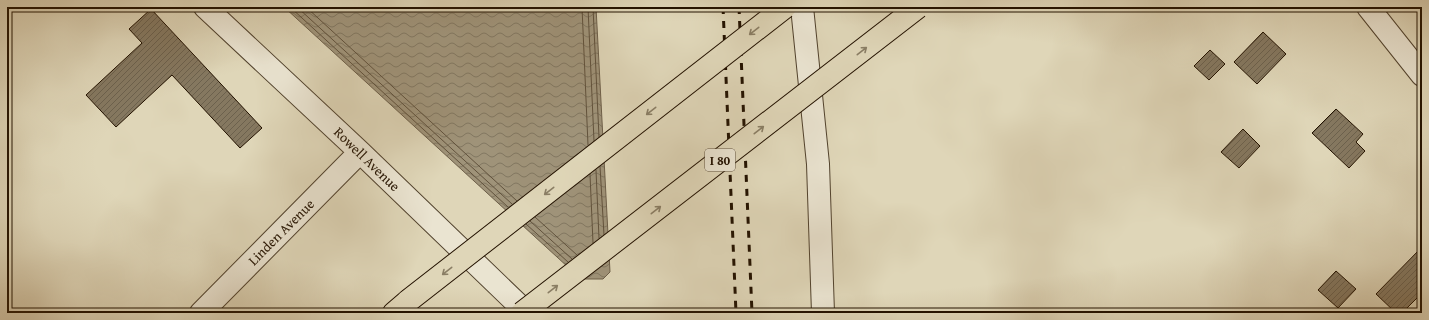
<svg xmlns="http://www.w3.org/2000/svg" width="1429" height="320" font-family="'Gentium Book Plus',serif">
<defs>
<pattern id="water-waves" width="16" height="10" patternUnits="userSpaceOnUse"><rect width="16" height="10" fill="#9f9379"/><path d="M0 5q4-4 8 0t8 0" fill="none" stroke="#817761"/></pattern>
<pattern id="building-hatch" width="6" height="6" patternUnits="userSpaceOnUse"><rect width="6" height="6" fill="#857860"/><path d="M-1 1l2-2M0 6l6-6M5 7l2-2" fill="none" stroke="#6c614d"/></pattern>
</defs>
<rect width="100%" height="100%" fill="#dfd6b8"/>
<filter id="stains"><feTurbulence type="fractalNoise" baseFrequency=".005" numOctaves="4"/><feColorMatrix values="0 0 0 0 .2 0 0 0 0 .09 0 0 0 0 .02 0 0 0 .5 -.17"/></filter>
<radialGradient id="worn" r=".72"><stop offset=".6" stop-color="#630" stop-opacity="0"/><stop offset="1" stop-color="#630" stop-opacity=".3"/></radialGradient>
<path fill="url(#water-waves)" stroke="#6d5f49" d="M284 7H596L610 272 603 279H581Z"/>
<g fill="none" stroke-linecap="round" stroke-linejoin="round">
<path stroke="#61523c" stroke-width="1" d="M290 7 508 207
M297 7 512 204
M306 7 517 201
M582 7 588 145
M588 7 594 141
M593 7 599 137
M600 166 604 235
M596 170 599 238
M590 174 593 243
M535 217 577 255
M530 221 572 259
M526 224 568 262"/>
</g>
<path fill="url(#building-hatch)" stroke="#231200" d="M151 9 262 128 240 148 172 75 116 127 86 95 142 43 129 29Z
M1263 32 1286 54 1257 84 1234 62Z
M1210 50 1225 64 1209 80 1194 66Z
M1336 109 1363 134 1356 142 1365 151 1349 168 1312 133Z
M1243 129 1260 146 1239 168 1221 152Z
M1422 247V293L1402 313H1396L1376 294Z
M1336 271 1356 289 1338 308 1318 290Z"/>
<g fill="none" stroke-linecap="round" stroke-linejoin="round">
<g stroke="#52432e" stroke-width="24">
<path id="minor" d="M205 7 360 152 527 313
M802 7 818 164 823 313
M1368 7 1422 75
M201 313 360 152"/>
</g>
<g stroke="#231200" stroke-width="24">
<path id="highway" d="M394 313 408 301"/>
</g>
<use href="#minor" stroke="#eae4d1" stroke-width="22"/>
<use href="#highway" stroke="#dfd6b8" stroke-width="22"/>
<path stroke="#231200" stroke-width="3" stroke-dasharray="7 7" stroke-linecap="butt" d="M723 7 736 313
M739 7 752 313"/>
<g stroke="#231200" stroke-width="24" stroke-linecap="butt">
<path id="highway-bridge" d="M408 301 785 7
M522 313 918 7"/>
</g>
<use href="#highway-bridge" stroke="#dfd6b8" stroke-width="22"/>
</g>
<defs><path id="oneway-shaft" d="M-6 0H5M1.5-3L5.5 0L1.5 3" fill="none" stroke-width="1.6" stroke-linecap="round" stroke-linejoin="round"/></defs>
<g stroke="#8a7e65">
<use href="#oneway-shaft" transform="translate(754 31) rotate(142)"/>
<use href="#oneway-shaft" transform="translate(862 51) rotate(-38)"/>
<use href="#oneway-shaft" transform="translate(651 111) rotate(142)"/>
<use href="#oneway-shaft" transform="translate(759 130) rotate(-38)"/>
<use href="#oneway-shaft" transform="translate(549 191) rotate(142)"/>
<use href="#oneway-shaft" transform="translate(656 210) rotate(-38)"/>
<use href="#oneway-shaft" transform="translate(447 271) rotate(142)"/>
<use href="#oneway-shaft" transform="translate(553 289) rotate(-38)"/>
</g>
<g text-anchor="middle" stroke-width="3" stroke-linejoin="round" paint-order="stroke">
<rect fill="#eae4d1" stroke="#5f513f" stroke-width="1" x="705" y="149" width="30" height="22" rx="3"/>
<g font-size="13" font-weight="bold" fill="#231200">
<text x="720" y="165">I 80</text>
</g>
<g font-size="14" fill="#231200" stroke="#eae4d1">
<text transform="translate(367 159) rotate(44)" y="5">Rowell Avenue</text>
<text transform="translate(281 232) rotate(-45)" y="5">Linden Avenue</text>
</g>
</g>
<rect width="1429" height="320" fill="none" stroke="#dfd6b8" stroke-width="24"/>
<rect x="8" y="8" width="1413" height="304" fill="none" stroke="#231200" stroke-width="2"/>
<rect x="12" y="12" width="1405" height="296" fill="none" stroke="#231200"/>
<rect width="100%" height="100%" filter="url(#stains)"/>
<rect width="100%" height="100%" fill="url(#worn)"/>
</svg>
